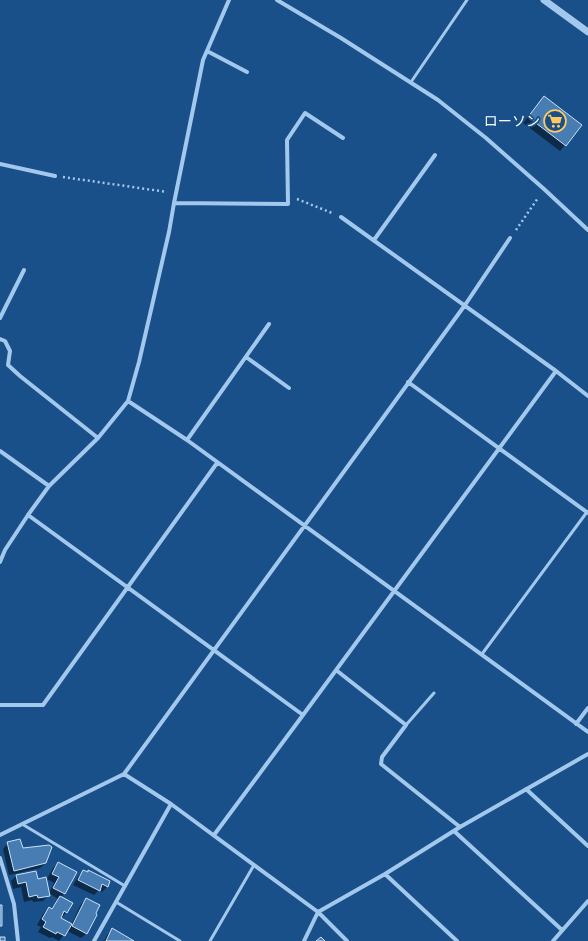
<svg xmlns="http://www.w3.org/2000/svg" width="588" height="941" font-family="'Nunito Sans','Noto Sans JP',sans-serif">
<rect width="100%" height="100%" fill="#1a5089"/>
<path fill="#0007" d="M539 103 565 145 560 151 523 123Z
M8 843 22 849 46 863 40 868 9 875 3 849Z
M58 863 76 872 64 894 61 897 67 912 60 919 71 925 81 904 87 899V933L81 938 67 931 59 941 52 937 50 938 38 932 41 927 37 925 43 914 49 908 51 909 58 899 49 893 54 883 47 879 53 868Z
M83 871 87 873 88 872 107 887 102 892 99 890 94 895 73 885 78 877Z
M36 872 37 880 49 895 43 901 33 902 32 900 24 902 21 887 13 889 11 881 16 876Z
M113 930 132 941H104L107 935Z"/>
<path fill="#477db3" stroke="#c9e1f9" d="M544 96 582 125 566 146 528 117Z
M20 839 23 848 49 845 52 847 46 863 14 871 7 842Z
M58 862 77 872 65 894 53 888 59 877 52 874Z
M83 870 88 872V870L110 881 108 887 102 884 100 891 78 880Z
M36 871 38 879 46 877 50 896 38 898 37 895 29 897 26 882 18 884 16 875Z
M60 896 73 903 67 913 64 911 61 918 72 924 65 936 57 932 56 934 43 927 46 922 42 919 49 907 52 909Z
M86 898 100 905 96 913 97 915 87 934 72 926Z
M0 905H2V926H0Z
M112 928 134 941H106Z
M0 937H5V941H0Z
M321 937 325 941H316Z"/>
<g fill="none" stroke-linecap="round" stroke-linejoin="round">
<path stroke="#a3c8ed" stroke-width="2.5" stroke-dasharray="2 3" stroke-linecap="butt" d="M63 177 167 192
M297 199 332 213
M516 230 538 198"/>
<path stroke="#a3c8ed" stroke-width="3" d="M411 82 467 0
M482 654 587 512
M406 725 434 693
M22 824 125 886
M116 902 180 941
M210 941 254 865"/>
<path stroke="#a3c8ed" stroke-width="4" d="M277 0 341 38 438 100 486 138 544 189 588 230
M207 51 247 72
M0 164 55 176
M174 203 203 60 229 0
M341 217 556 371 588 396
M374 240 435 155
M0 318 24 270
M0 339 5 341 10 351 8 365 20 376 98 438
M246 357 289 388
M408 382 588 513
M128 401 187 440 588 732
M187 440 269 324
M0 451 49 486
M28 515 303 715
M0 562 5 550 28 515 49 486 98 438 128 401 139 362 169 232 174 203 288 204 287 140 305 113 343 138
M336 670 406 725 382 757 381 764 460 827
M0 705H43L217 463
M576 724 588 708
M526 789 588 846
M454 831 562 930
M0 835 124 774
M214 835 303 715 556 371
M0 858 14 904 18 941
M385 874 457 941
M94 941 171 804
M304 941 318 912 385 874 460 827 588 754
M347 941 318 912 171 804 124 774 465 305 510 238
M553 941 588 901"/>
<path stroke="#a3c8ed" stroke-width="7" d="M544 0 588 32"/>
</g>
<defs>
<g id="supermarket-ring" transform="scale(1.15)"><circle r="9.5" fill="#1a5089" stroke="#ffc95f" stroke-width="1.5"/><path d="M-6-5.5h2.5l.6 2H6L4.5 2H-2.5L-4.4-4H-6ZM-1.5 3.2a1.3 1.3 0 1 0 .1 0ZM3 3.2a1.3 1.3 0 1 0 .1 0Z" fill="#ffc95f"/></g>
</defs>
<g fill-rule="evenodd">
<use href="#supermarket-ring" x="555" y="121"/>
</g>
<g text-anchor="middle" stroke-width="3.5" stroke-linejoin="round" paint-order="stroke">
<g font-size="14" fill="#fff" stroke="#1a5089" text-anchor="end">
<text x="540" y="126">ローソン</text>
</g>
</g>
</svg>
